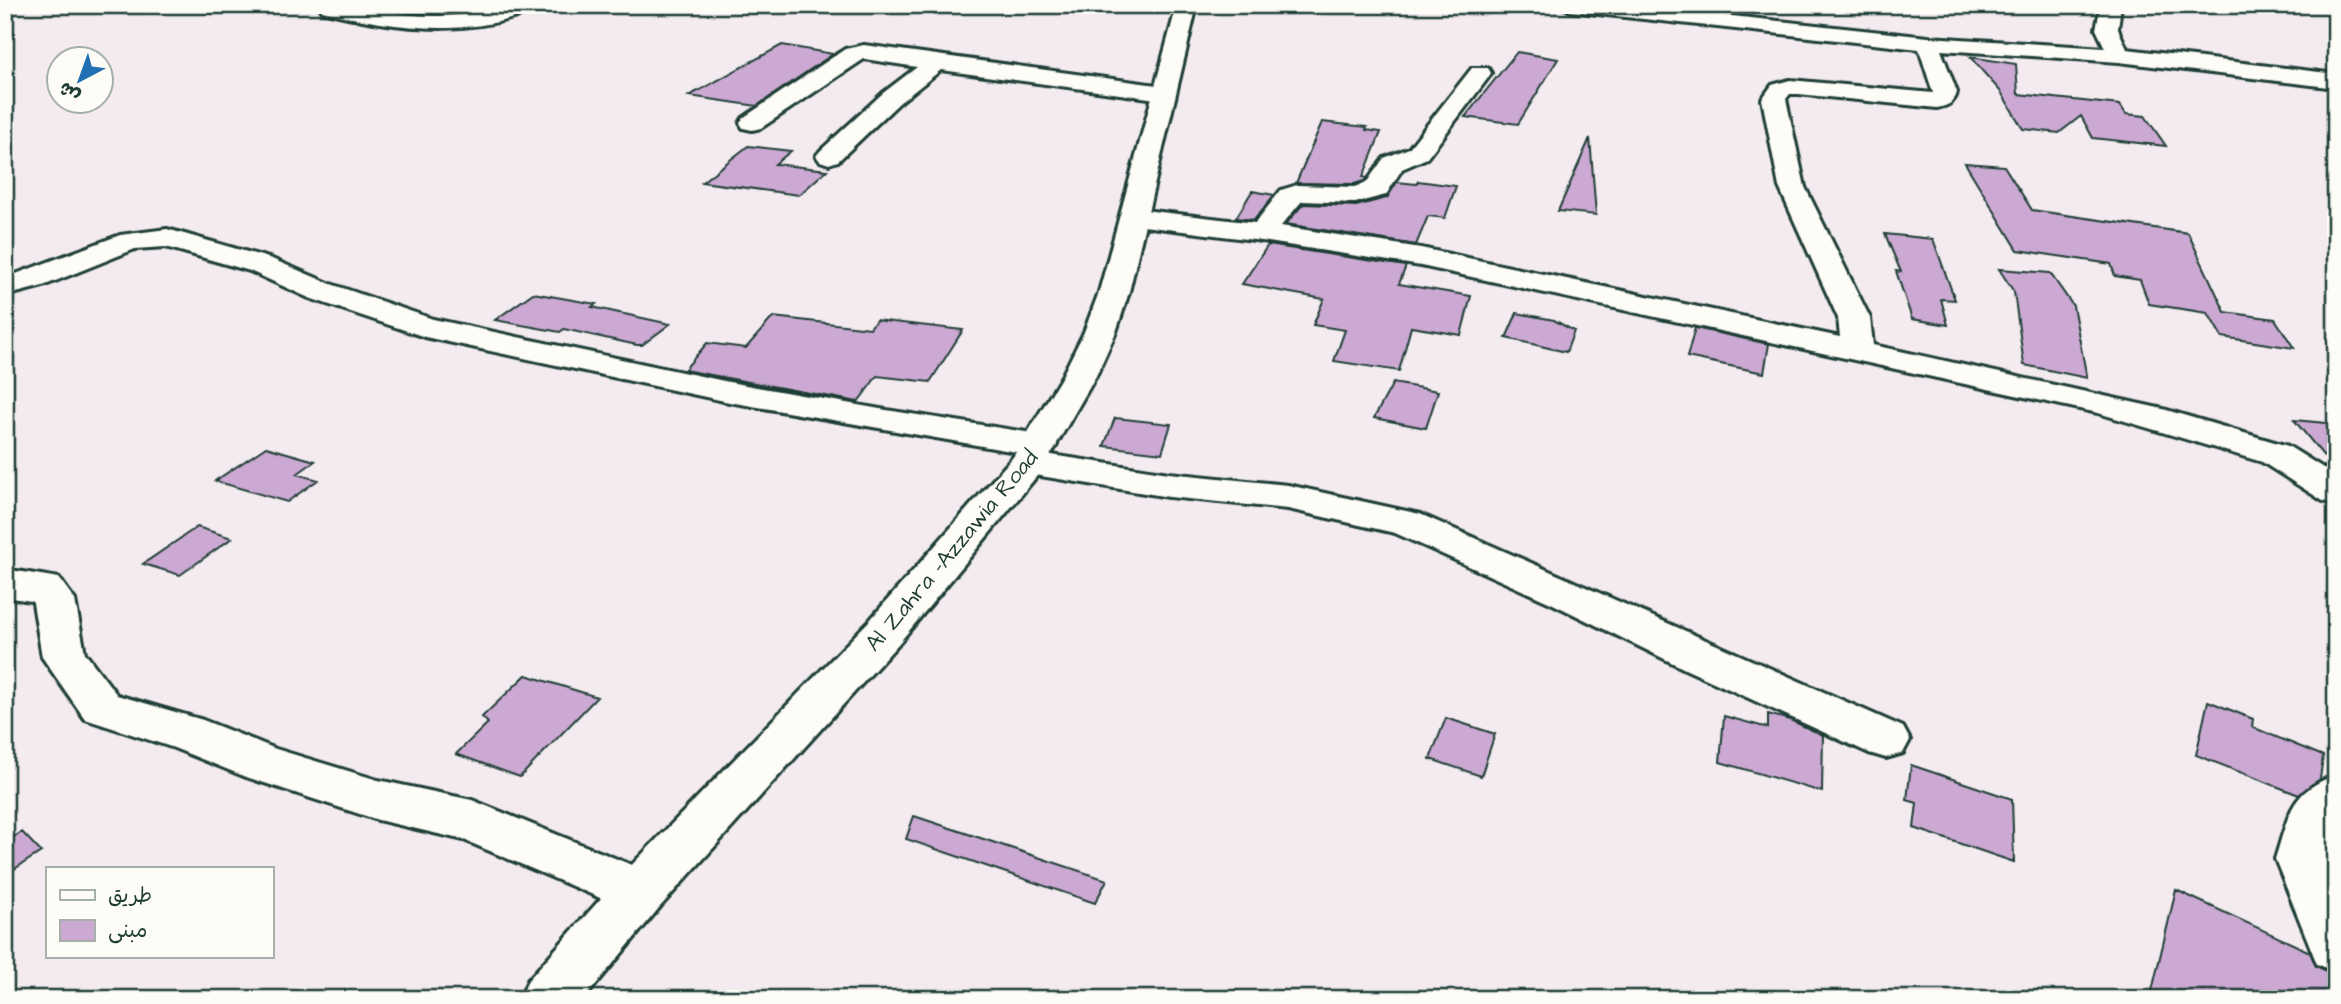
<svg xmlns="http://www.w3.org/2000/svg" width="2341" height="1004" font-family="'Architects Daughter','Playpen Sans Arabic',sans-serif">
<rect width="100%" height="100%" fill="#f3ebf0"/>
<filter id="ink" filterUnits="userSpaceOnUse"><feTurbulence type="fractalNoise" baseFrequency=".0143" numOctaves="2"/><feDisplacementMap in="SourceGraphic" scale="14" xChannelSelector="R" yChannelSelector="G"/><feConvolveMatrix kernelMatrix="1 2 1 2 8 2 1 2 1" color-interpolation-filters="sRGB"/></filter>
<g filter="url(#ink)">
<path fill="#cca9d3" stroke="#1f3d34" stroke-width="2" d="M782 45 833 54 757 106 689 96Z
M1517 52 1558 59 1518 124 1465 117Z
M1970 57 2016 64 2018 94 2120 105 2126 114 2145 116 2166 146 2093 138 2081 116 2059 133 2023 129 2001 92Z
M1322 122 1367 127 1366 130 1381 132 1363 177 1367 178 1364 181 1354 184 1296 183Z
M1590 138 1596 215 1558 211Z
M748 146 791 151 775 164 827 170 799 195 702 182Z
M1965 163 2004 166 2032 210 2188 233 2225 312 2275 319 2294 348 2222 337 2208 313 2149 304 2140 280 2115 276 2111 264 2018 250Z
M1418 181 1456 186 1445 218 1428 216 1416 245 1286 224 1303 204 1356 206 1387 198 1397 182 1416 184Z
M1252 191 1274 195 1254 220 1236 218Z
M1885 234 1933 239 1955 300 1941 299 1948 325 1912 319 1896 271 1901 272Z
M1268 245 1406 266 1399 284 1471 296 1461 335 1411 327 1399 371 1334 361 1345 330 1313 325 1324 299 1242 284Z
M1999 269 2050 273 2073 306 2087 378 2024 365 2014 292Z
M533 293 596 304 592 307 670 324 642 345H637L564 329 560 332 495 320Z
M1517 313 1554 320 1574 331 1566 352 1506 338Z
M773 317 870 328 876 320 963 330 930 382 877 376 858 402 684 370 707 343 746 348Z
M1695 328 1769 344 1764 373 1687 357Z
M1393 383 1438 391 1426 428 1374 418Z
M1115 418 1171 424 1162 453 1104 446Z
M2294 420 2336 424V471Z
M266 447 315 461 297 474 318 480 287 502 215 481Z
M197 527 232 538 180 575 143 564Z
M526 675 597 697 520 777 456 754 488 723 482 717Z
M2208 701 2253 719 2252 727 2323 756 2320 779 2299 795 2196 755Z
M1768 714 1790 720 1823 735 1822 792 1720 762 1724 716 1768 728Z
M1446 718 1495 734 1481 776 1430 759Z
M1911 765 2012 799 2014 862 1914 828 1917 803 1907 800Z
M914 816 1107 880 1095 903 906 839Z
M22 832 41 852 5 875V842Z
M2176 890 2310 952 2316 966 2329 972 2326 999H2150Z"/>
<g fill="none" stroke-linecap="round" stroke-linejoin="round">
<g stroke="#1f3d34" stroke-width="6">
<path id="minor" d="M320 5C359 5 396 16 435 16 472 16 507 5 544 5 539 12 528 14 520 16 455 37 386 27 322 11Z
M1560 5H1630L1928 37 2105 48 2096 29 2101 5H2121L2118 29 2127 49 2336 74V88L2119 62 1941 50 1957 92C1955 103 1947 106 1937 108L1798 94H1790L1786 99 1805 187 1870 318 1873 345 2163 409 2288 446 2336 476V505L2323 501 2262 462 2098 413 1421 266 1262 241 1135 225 1125 223 1121 217 1125 211 1135 209 1255 223 1281 190 1297 185 1354 187 1366 183 1384 158 1409 148 1472 68H1488L1491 73 1488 78 1427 158 1402 169 1386 195 1355 203 1302 201 1281 226 1421 248 1840 337 1838 318 1779 187 1762 99 1772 85 1790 80 1933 93 1919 49 1570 11Z
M864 45 1164 86 1172 88 1176 93 1172 98 1164 100 941 70 899 103 838 161 829 164 820 161 816 156 820 151 883 93 917 67 864 59 761 128 752 130 743 128 740 123 743 118 845 49Z
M167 229 272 259 331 284 433 319 729 382 880 409 1039 434 1052 437 1057 445 1052 453 1045 454 1169 473 1288 485 1420 514 1903 727 1910 740 1903 753 1886 758 1869 753 1687 670 1553 604 1395 533 1288 509 1169 497 1028 474 1015 471 1009 463 1015 455 1022 453 729 402 425 337 309 298 250 271 166 247 135 249 43 286 5 296V278L120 235Z
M5 569 59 578 75 600 85 653 117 695 203 720 276 749 378 780 472 800 659 876 666 892 659 908 640 915 464 840 378 820 246 777 174 748 85 719 42 657 33 603 31 601 5 597Z
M2336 775V828L2327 859 2336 880V972L2317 964 2275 859C2289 816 2289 791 2336 775Z"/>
</g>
<g stroke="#1f3d34" stroke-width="6">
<path id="major" d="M1177 5H1197L1129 292 1116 332 1096 376 1041 471 899 643 659 908 584 999H520L528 980 621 876 869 621 1013 457 1062 376 1084 332 1099 292Z"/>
</g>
<use href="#minor" fill="#fdfcf7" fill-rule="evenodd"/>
<use href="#major" fill="#fdfcf7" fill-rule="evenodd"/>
</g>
</g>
<g text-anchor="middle" stroke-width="5" stroke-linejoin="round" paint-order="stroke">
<g font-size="23" fill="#1f3d34" stroke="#fdfcf7">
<text transform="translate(951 550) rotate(-50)" y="8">Al Zahra -Azzawia Road</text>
</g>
</g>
<rect width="2341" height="1004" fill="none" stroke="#fdfcf7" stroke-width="28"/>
<rect x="14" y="14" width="2313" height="976" fill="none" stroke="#1f3d34" stroke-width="2.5" filter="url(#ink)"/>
<rect x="46" y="867" width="228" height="91" fill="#fdfcf7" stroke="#a4b0a9" stroke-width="2"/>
<rect x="60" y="890" width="35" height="10" fill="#fdfcf7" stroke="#a4b0a9" stroke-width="2"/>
<text x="108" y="902" font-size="21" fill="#1f3d34">طريق</text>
<rect x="60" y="920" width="35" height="21" fill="#cca9d3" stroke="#a4b0a9" stroke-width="2"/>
<text x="108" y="937" font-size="21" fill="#1f3d34">مبنى</text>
<g transform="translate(80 80) rotate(221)"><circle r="33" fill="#fdfcf7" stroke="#a4b0a9" stroke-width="2"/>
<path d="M0-5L12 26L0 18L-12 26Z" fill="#1f6fb2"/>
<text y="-10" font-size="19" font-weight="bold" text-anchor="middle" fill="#1f3d34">ش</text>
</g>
</svg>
